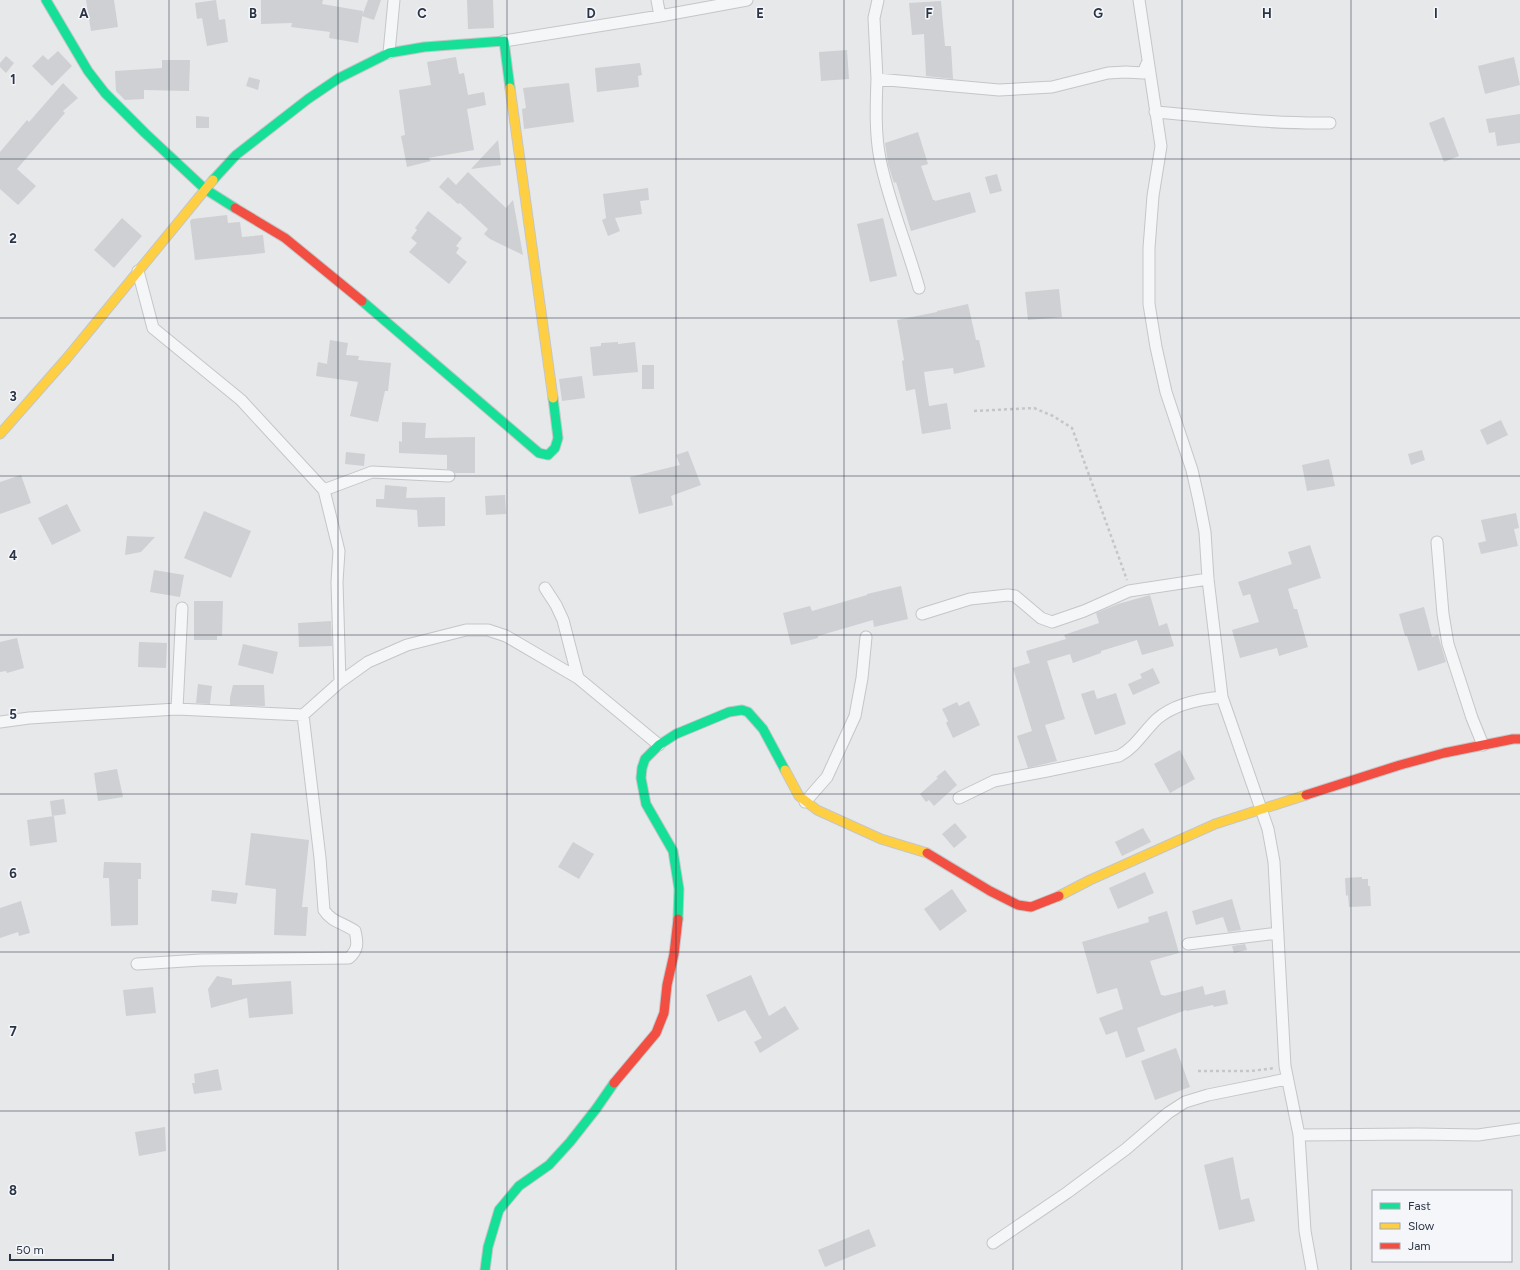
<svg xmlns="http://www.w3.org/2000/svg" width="1520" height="1270" font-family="Figtree,sans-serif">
<rect width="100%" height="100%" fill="#e6e8ea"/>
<path fill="#ced0d3" d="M86 0H114L118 27 91 31Z
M216 0 219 20 225 19 228 42 207 46 202 18 197 19 195 3Z
M261 0H323L322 4 363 11 358 43 329 38 330 32 291 27 292 23 261 24Z
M368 0H381L374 20 362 16Z
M467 0H493L494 28 468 29Z
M941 1 945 46H951L953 79 926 76 924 34 912 35 909 3Z
M847 50 849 79 821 81 819 52Z
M58 51 72 66 52 86 32 66 43 55 48 60Z
M6 56 14 63 6 73 0 67V63Z
M456 57 459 74 464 73 468 95 484 92 486 105 467 109 474 150 428 158 431 161 407 167 401 136 405 135 399 90 431 85 427 62Z
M1514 57 1520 85 1485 94 1478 66Z
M162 60H190L189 91 144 90V99L125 100 116 91 115 71 162 68Z
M640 63 642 75 638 76 639 87 597 92 595 68Z
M249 77 260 80 258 90 246 86Z
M63 83 78 98 63 111 65 113 17 169 36 186 18 205 0 189V152L27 120 29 122Z
M569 83 574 122 524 129 522 109 526 108 523 88Z
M1520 114V143L1497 146 1495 132 1489 133 1486 119Z
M196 116 209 117V128H196Z
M1444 117 1459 156 1444 162 1429 123Z
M918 132 928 164 921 166 933 200H935V201L970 192 976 212 911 231 896 182 894 183 888 164 885 143Z
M498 140 501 165 471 169Z
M468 172 506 208 513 200 523 255 490 239 484 234 488 229 460 203 458 204 439 187 448 177 456 185Z
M997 174 1002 191 990 194 985 177Z
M648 188 649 200 640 201 642 214 615 218 620 231 608 236 602 220 606 218 603 194Z
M428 211 462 238 456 246 459 248 456 253 467 262 449 284 409 252 417 243 411 238 417 230 415 228Z
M227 215 228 223 240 222 242 237 263 235 265 253 195 260 190 221 192 219Z
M122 218 142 236 114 268 94 250Z
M883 218 897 276 870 282 857 224Z
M1059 289 1062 317 1028 320 1025 292Z
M968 304 976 340H979L985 367 954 374 953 368 924 372 929 406 947 403 951 429 922 434 915 389 906 391 902 361 904 360 897 320 937 312V311Z
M330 340 348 343 346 355 359 356 358 360 391 363 388 391H385L378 422 350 416 358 382 316 376 318 362 327 364Z
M618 342V344L635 342 638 372 593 376 590 347 601 346V343Z
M642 365H654V389H642Z
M582 376 585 398 562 401 559 379Z
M1501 420 1508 435 1487 445 1480 430Z
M402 422 426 423 425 438 475 437V473H455L452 470 447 469V455L399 453V441L402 442Z
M1422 450 1425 460 1411 465 1408 454Z
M688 451 701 485 671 496 673 505 639 514 630 477 680 465 676 455Z
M346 452 365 454 364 466 345 464Z
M1329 459 1335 486 1307 491 1302 465Z
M21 475 31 503 0 514V482Z
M385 485 407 487 406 498 445 497V526L418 527 417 510 376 507V499H384Z
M505 495 506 514 486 515 485 496Z
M67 504 81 531 52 545 38 518Z
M204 511 251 531 231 578 184 558Z
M1516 513 1519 528 1514 529 1518 546 1481 554 1478 543 1486 541 1481 520Z
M127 536 155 537 141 552 125 555Z
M1310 545 1321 578 1288 589 1294 609H1297L1308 647 1279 656 1277 648 1240 658 1232 630 1259 622 1250 594 1243 596 1238 582 1292 564 1288 552Z
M154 570 184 575 180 597 150 592Z
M901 586 908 619 874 627 873 620 818 636V638L791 645 783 613 810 606 812 611 867 595V594Z
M1150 595 1159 626 1167 623 1174 646 1142 655 1137 640 1101 651V653L1073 663 1070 654 1047 661 1065 719 1045 725 1057 761 1028 768 1017 736 1032 731 1013 668 1030 663 1026 651 1066 639 1064 635 1099 623 1096 613 1118 604Z
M194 601H223L222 636H217V640H194Z
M1424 607 1432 637 1438 635 1446 662 1418 671 1407 636H1405L1399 614Z
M331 621 332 646 299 647 298 623Z
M17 638 24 668 7 673 6 671 0 672V642Z
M139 642 167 643 166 668 138 667Z
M243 644 278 652 273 674 238 665Z
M1153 668 1160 683 1133 695 1128 684 1142 678 1140 674Z
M198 684 212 686 210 704 196 703Z
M233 685H264L265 706 230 705V698Z
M1094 690 1097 699 1116 693 1126 724 1095 735 1081 694Z
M969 701 980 725 953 738 946 723 948 721 942 709 957 702 959 706Z
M1180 750 1195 779 1170 793 1154 764Z
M117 769 123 797 98 801 94 773Z
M945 770 957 785 934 806 929 800 926 802 920 794 938 778 936 777Z
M64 799 66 814 52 816 50 801Z
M54 816 57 842 30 846 27 820Z
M955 823 967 837 954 848 942 834Z
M1143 828 1151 842 1122 856 1115 842Z
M251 833 309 840 302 907H308L306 936 274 935 276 889 245 885Z
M573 842 594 854 579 879 558 867Z
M104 862 141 863V879H138V925L111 926 109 878H103Z
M1145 872 1154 893 1118 909 1109 888Z
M1362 877V879H1368V886H1370L1371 906 1349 907 1348 895 1346 896 1345 878Z
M952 889 967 911 940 931 924 909Z
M212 890 238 893 236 904 211 901Z
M1232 899 1241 930 1228 932 1223 917 1196 925 1192 911Z
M21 901 30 933 19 936 18 932 0 938V908Z
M1167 911 1179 953 1150 961 1161 995H1163L1164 996 1203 986 1205 995 1225 990 1228 1004 1214 1007 1213 1005 1187 1011 1186 1010 1137 1028 1145 1051 1126 1058 1117 1031 1106 1035 1099 1018 1123 1009 1117 988 1097 994 1082 942 1149 922 1148 917Z
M1245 944 1247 950 1234 953 1232 946Z
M751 975 769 1016 785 1006 799 1029 760 1053 754 1042 762 1038 745 1010 718 1022 706 995Z
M217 976 232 979V985L291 981 293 1014 249 1018 247 998 211 1008 208 989Z
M153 987 156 1013 126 1016 123 990Z
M1176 1048 1190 1087 1155 1100 1141 1061Z
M218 1069 222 1090 194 1094 192 1083H195L194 1074Z
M165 1127 166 1151 139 1156 135 1132Z
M1233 1157 1241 1200 1249 1198 1255 1221 1219 1230 1204 1165Z
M869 1229 876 1246 825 1267 818 1250Z"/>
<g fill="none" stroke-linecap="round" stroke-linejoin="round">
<g stroke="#c4c6c8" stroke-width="13">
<path id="street" d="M657 0 660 16
M878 0 874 18 877 79 999 90 1052 87 1108 73 1126 72 1143 73 1148 61
M1139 0 1161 146 1153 196 1149 248V304L1156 347 1166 392 1192 470 1199 501 1205 532 1208 579 1222 697 1268 829 1274 862 1285 1066 1299 1135 1305 1231 1312 1270
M504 41 660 16 747 0
M389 53 394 0
M877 79C876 106 875 133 880 159 889 203 907 245 919 288
M1155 112C1214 117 1271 124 1330 123
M138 271 153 328 241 400 324 490
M1437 542 1443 614 1448 644 1472 718 1483 745
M545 588 556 605 563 620 578 678
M922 614 970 599 1008 595 1015 596 1041 618 1052 622 1084 611 1129 591 1208 579
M340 682 337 582 339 551 324 490 372 472 449 476
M177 709 182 608
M0 722 29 718 177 709 303 715 340 682 368 662 407 645 466 630H488L506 636 578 678 659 745
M959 798 994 781 1047 771 1119 756C1135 748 1144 731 1157 719 1174 704 1200 699 1222 697
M805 802 827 777 855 716 862 678 866 637
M1188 944 1278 933
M137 964 201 960 349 958C358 950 358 943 355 931 344 923 331 922 324 910L320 858 303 715
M1299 1135 1419 1134 1478 1135 1520 1129
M993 1243 1068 1192 1126 1149 1168 1113 1185 1102 1208 1095 1287 1079"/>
</g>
<g stroke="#c4c6c8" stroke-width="11">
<path id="fast" d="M46 0 88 71 105 93 145 133 205 189 235 208
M213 180 236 155 308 99 339 78 389 53 424 47 504 41 510 88
M362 301 539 453 548 455 555 448 558 438 553 398
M678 919 679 889 673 851 646 804 641 778 642 768 645 759 659 745 676 734 729 712 742 710 748 712 763 729 785 770
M485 1270 488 1247 499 1210 519 1186 549 1165 570 1142 596 1109 614 1083"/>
</g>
<g stroke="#c4c6c8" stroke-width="11">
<path id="slow" d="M510 88 553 398
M0 434 67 358 213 180
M785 770 799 796 817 810 881 839 927 853
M1059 896 1090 880 1215 824 1306 795"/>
</g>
<g stroke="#c4c6c8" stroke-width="11">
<path id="jam" d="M235 208 285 238 362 301
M1306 795 1400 765 1444 753 1513 739H1520
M927 853 990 891 1018 905 1031 907 1059 896
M614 1083 656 1033 664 1013 667 985 674 954 678 919"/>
</g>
<path stroke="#c5c6ca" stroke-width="2.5" stroke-dasharray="3 3" stroke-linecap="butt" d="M974 411 1034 408 1053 416 1072 428 1127 580
M1198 1071H1251L1275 1068"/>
<use href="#street" stroke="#f5f6f7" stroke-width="11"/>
<use href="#fast" stroke="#16e098" stroke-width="9"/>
<use href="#slow" stroke="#ffcf43" stroke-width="9"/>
<use href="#jam" stroke="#f24e42" stroke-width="9"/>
</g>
<path fill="none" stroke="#2b3445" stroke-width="1" stroke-opacity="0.55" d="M169 0V1270M338 0V1270M507 0V1270M676 0V1270M844 0V1270M1013 0V1270M1182 0V1270M1351 0V1270M0 159H1520M0 318H1520M0 476H1520M0 635H1520M0 794H1520M0 952H1520M0 1111H1520"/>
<g font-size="13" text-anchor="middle" font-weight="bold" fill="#2b3445" stroke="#f4f6f9" stroke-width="3" stroke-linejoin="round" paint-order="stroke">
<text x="84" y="18">A</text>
<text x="253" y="18">B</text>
<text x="422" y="18">C</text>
<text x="591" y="18">D</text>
<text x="760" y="18">E</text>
<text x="929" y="18">F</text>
<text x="1098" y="18">G</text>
<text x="1267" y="18">H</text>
<text x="1436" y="18">I</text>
<text x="13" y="84">1</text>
<text x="13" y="243">2</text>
<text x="13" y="401">3</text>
<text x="13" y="560">4</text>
<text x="13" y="719">5</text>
<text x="13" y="878">6</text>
<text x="13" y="1036">7</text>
<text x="13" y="1195">8</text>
</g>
<rect x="1372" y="1190" width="140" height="72" fill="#f4f6f9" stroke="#a4a8b1"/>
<rect x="1380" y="1203" width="20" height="6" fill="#16e098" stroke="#a4a8b1"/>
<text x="1408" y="1210" font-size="12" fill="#2b3445">Fast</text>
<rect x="1380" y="1223" width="20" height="6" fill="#ffcf43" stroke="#a4a8b1"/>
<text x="1408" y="1230" font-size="12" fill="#2b3445">Slow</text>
<rect x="1380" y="1243" width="20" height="6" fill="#f24e42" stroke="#a4a8b1"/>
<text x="1408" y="1250" font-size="12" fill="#2b3445">Jam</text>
<path d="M10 1254v6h103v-6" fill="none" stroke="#2b3445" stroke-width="2"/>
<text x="16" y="1254" font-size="12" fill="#2b3445" stroke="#f4f6f9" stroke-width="3" paint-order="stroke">50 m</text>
</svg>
